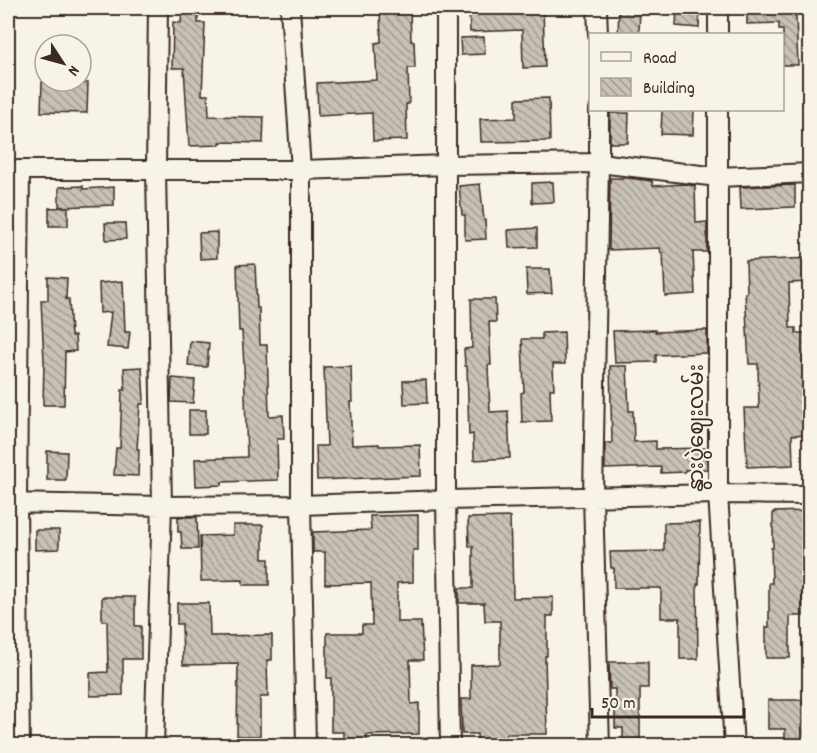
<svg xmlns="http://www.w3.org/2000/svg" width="817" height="753" font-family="Dekko,'Noto Sans Myanmar',sans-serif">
<defs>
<pattern id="building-back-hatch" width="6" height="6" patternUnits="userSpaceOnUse" patternTransform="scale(1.5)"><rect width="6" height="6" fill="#c8c1b6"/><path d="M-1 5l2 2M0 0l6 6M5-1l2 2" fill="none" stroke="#a49d93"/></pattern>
</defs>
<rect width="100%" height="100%" fill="#f7f3e8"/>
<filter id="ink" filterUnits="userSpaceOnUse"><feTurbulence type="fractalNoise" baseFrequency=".0167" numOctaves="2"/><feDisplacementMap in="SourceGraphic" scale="12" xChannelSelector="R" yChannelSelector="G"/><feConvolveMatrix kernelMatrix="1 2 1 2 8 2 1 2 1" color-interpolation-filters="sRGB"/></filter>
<g filter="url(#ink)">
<path fill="url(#building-back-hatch)" stroke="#3b2a1e" stroke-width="1.5" d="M182 8H198V23H205L202 95H208L209 116 264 117 263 143 220 142V145L189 146 184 68H172L173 22 181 23Z
M380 8H410L411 41H414L415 68H408L409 104H406L407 140 373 141 372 113 318 116 317 83 377 80 375 43 381 42Z
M469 8H543L545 67 523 68 522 30 470 32Z
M619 8H640L639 34H618Z
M747 8H794L795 17H796L798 65H783V30H779V23L747 24Z
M677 9 700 10 699 28 676 26Z
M484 37 485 54 461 55 460 38Z
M42 82 88 83 87 113 41 112Z
M549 98 550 141 481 142 480 119 516 118V99Z
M662 110H694L693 135 661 134Z
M610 113H629L628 143H610Z
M610 178H628L652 181 653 186 685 184 695 186 696 223 707 222V252H693L695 294 665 296 663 253H661L660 248 609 250Z
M553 182 554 202 532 203V183Z
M480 184 484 220H485L486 239 465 240V215H462L459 186Z
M795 185V207L741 209 740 187Z
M83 186V189L114 187V205L59 207V187Z
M68 207V226H49V208Z
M105 223H125L126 239 106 240Z
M537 228V247L509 248 508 230Z
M217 232V258L200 259 199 233Z
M810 258V282L789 283 790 328H796V333H810V434L792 435 793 465 747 467 744 408H759L758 364H749L745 293H747L746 261Z
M255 264 257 308H259L260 345H267L269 416 283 415 284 439H277L278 480 222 482V485L196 486 195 459 247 457 244 366 242 331H239L237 265Z
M526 269H550L552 293 527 294Z
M48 277 67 278 66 299H69L71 336H75L76 351 65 352 64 405H43L44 361 41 300H48Z
M123 281 125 332H130L128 349 107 347 111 312 100 313 99 283Z
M471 299H495L496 322H489L491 365H488L490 412 508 411 510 458 474 460 473 434 469 435 467 366H465L464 349 472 348Z
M655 330V332L707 330V353L656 355V362L615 363 613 331Z
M564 332 565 364H553L554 389H550L551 421 522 422 521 393 524 392 522 339H542V333Z
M190 341 209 343 207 367 188 366Z
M351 366 352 402H350L352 445 379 444V446L420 445 421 476 317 480 316 446H327L324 367Z
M610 366H627L629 411H633L634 442 656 441V449L707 448V469L685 470V472L661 473V467L605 469V443H612Z
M142 367 144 400 143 404H140L137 449H139L138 476 114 475 116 448H120L122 390H125L124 368Z
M172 378 195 380 193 403 171 402Z
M426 380 427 403 404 404 403 381Z
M189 410H206V434H189Z
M47 451 67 452 66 480H47Z
M807 511V569H802L803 616H790V658H766V627H769V583H772L771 548H773V512Z
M418 515V550H413V582L397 583V622H421L423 660H410L411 704 419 703V734L367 735V746H344V732H331V678H327V633H362V625H372L371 583 325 584V552H313V532L371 530 370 516Z
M178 517H197L198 549H182L181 532H178Z
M510 517 511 552H512L513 598 553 597V616H547V656H545L547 734H506L507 746H477V734H462L461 699H471V665L500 664V621H485L484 603H459V588H473V546H469L468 518Z
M700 522 699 584H697L698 659H680V618H661V588H614V568H611L610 552 664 551V523Z
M233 525H263V559H269V585H243V580L201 581 200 536 233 535Z
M35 530H59V549L35 550Z
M102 597H135V626H141V659H123V695L90 696V673L108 672 107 621H102Z
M177 603H209L210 636 272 635V660H267L268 697H260V736H237L238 664 183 665 182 624H177Z
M609 662H648V688H640V746H623V728H615V689H610Z
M768 700H810V746H785V729H768Z"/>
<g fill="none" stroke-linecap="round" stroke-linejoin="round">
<g stroke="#3b2a1e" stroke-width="22">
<path id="street" d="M290 8 301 170V505L306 746
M446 8V500L450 746
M597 8 598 34
M718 8V34
M599 110V163L593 496 600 746
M718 110V494L734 746
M8 170H301L447 165 599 163 718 177 810 173
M8 503 162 506 301 505 446 500 718 494 810 495
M20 746 17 503 20 170
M154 746 162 506 156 170 158 8"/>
</g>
<use href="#street" stroke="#f7f3e8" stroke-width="18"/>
</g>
</g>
<g text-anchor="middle" stroke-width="4.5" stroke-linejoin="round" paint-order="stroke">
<g font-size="21" fill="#3b2a1e" stroke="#f7f3e8">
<text transform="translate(696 428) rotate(-90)" y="7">နွားပွဲဈေးလမ်း</text>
</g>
</g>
<rect width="817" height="753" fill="none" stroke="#f7f3e8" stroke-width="30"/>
<rect x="15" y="15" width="787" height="723" fill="none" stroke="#3b2a1e" stroke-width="2" filter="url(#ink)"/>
<rect x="589" y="33" width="195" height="78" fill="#f7f3e8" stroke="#aca397" stroke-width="1.5"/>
<rect x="601" y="52" width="30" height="9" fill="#f7f3e8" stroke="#aca397" stroke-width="1.5"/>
<text x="643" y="63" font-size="18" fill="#3b2a1e">Road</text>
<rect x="601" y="78" width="30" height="18" fill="url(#building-back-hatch)" stroke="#aca397" stroke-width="1.5"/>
<text x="643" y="93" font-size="18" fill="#3b2a1e">Building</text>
<g transform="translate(63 63) rotate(126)"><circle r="28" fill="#f7f3e8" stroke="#aca397" stroke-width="1.5"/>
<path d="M0-4.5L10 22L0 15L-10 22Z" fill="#3b2a1e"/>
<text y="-9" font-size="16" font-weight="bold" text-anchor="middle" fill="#3b2a1e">N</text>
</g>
<path d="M592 708v9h152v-9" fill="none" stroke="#3b2a1e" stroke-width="3"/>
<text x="601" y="708" font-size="18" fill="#3b2a1e" stroke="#f7f3e8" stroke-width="4.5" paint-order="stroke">50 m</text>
</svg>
